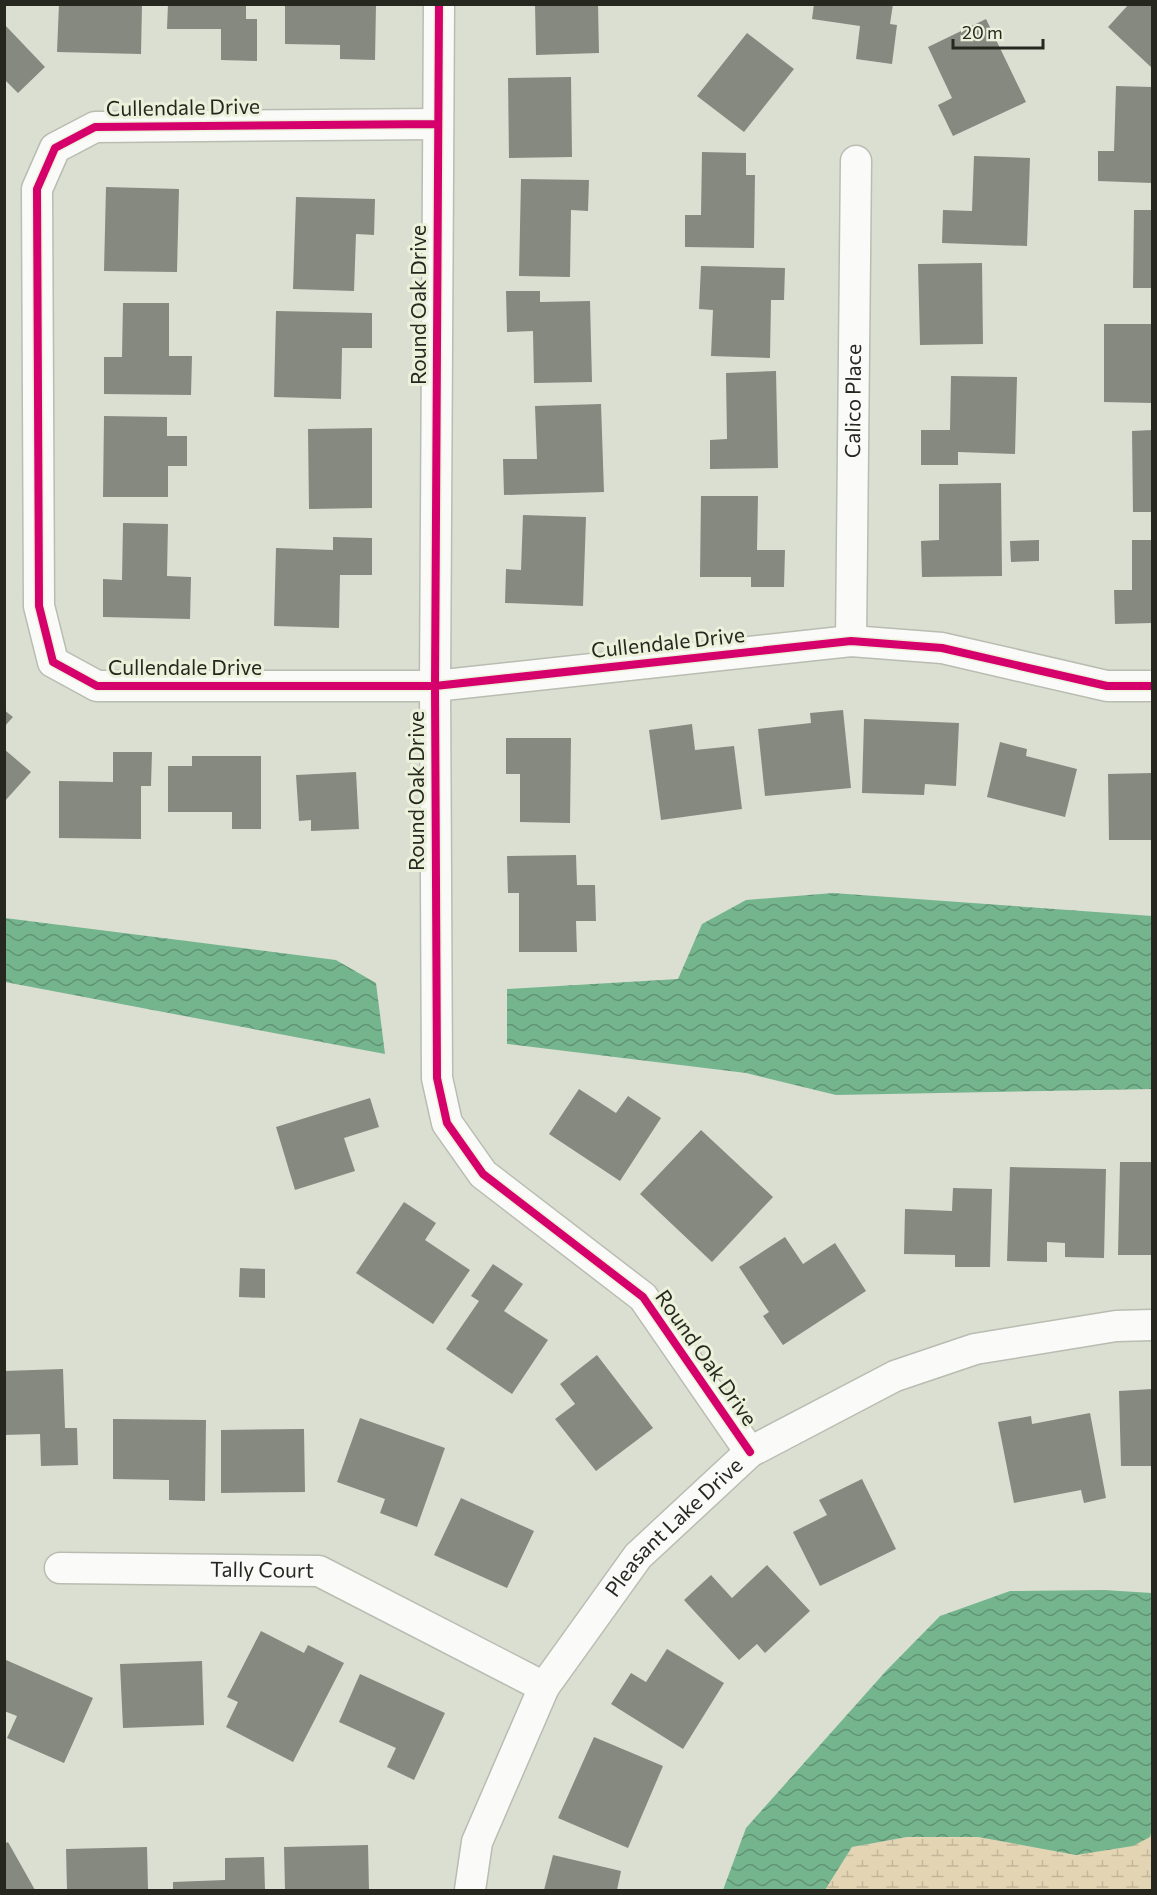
<svg xmlns="http://www.w3.org/2000/svg" width="1157" height="1895" font-family="Commissioner,sans-serif">
<defs>
<pattern id="wetland-marsh" width="20" height="14" patternUnits="userSpaceOnUse" patternTransform="scale(1.5)"><rect width="20" height="14" fill="#e3d5b3"/><path d="M1 5h8M5 5V1M11 12h8M15 12V8" fill="none" stroke="#c3b79a"/></pattern>
<pattern id="water-waves" width="16" height="10" patternUnits="userSpaceOnUse" patternTransform="scale(1.5)"><rect width="16" height="10" fill="#75b58e"/><path d="M0 5q4-4 8 0t8 0" fill="none" stroke="#609374"/></pattern>
</defs>
<rect width="100%" height="100%" fill="#dbdfd2"/>
<path fill="url(#wetland-marsh)" d="M1152 1828V1890H825L852 1847 907 1837H978L1076 1855 1150 1837Z"/>
<path fill="url(#water-waves)" d="M833 893 1152 916V1089L836 1095 746 1073 507 1044V989L678 979 702 924 746 900Z
M5 918 336 960 376 983 385 1054 5 982Z
M1104 1590 1152 1593V1828L1150 1837 1133 1846 1076 1855 978 1837H907L852 1847 825 1890H723L746 1828 886 1671 940 1616 1010 1591Z"/>
<path fill="#858980" d="M59 4H142L141 54 57 52Z
M168 4H246V19H257V61L221 60V29H167Z
M285 4H376L375 60 340 59V45L285 44Z
M535 4H598L599 53 536 55Z
M814 4H893L890 24 897 25 892 64 856 59 860 26 812 19Z
M1129 4H1152V68L1108 27Z
M986 19 1026 102 953 136 938 105 952 98 928 47Z
M4 24 45 67 18 93 4 79Z
M747 33 794 69 744 132 697 96Z
M571 77 572 157 509 158 508 78Z
M1116 86 1152 87V183L1098 181V151H1114Z
M702 152 746 153V175H755L754 248 685 247V215H701Z
M974 156 1030 158 1027 246 942 243 943 210 972 211Z
M521 179 589 180 588 211 571 210 570 277 519 276Z
M106 187 179 189 177 272 104 271Z
M296 197 375 199 374 235 356 234 354 291 293 289Z
M1134 210H1152V288H1133Z
M982 263 983 344 920 345 918 264Z
M701 266 785 268 784 300H771L770 358 711 356 713 310 699 309Z
M506 291H540V302L590 301 592 382 534 383 533 331 507 332Z
M123 303H169V356H192L191 395 104 394V357H122Z
M276 311 372 313V348H342L341 399 274 397Z
M1104 324H1152V403L1104 402Z
M776 371 778 468 710 469V440L727 439 726 373Z
M951 376 1017 377 1015 454 958 452V465H921V430H950Z
M601 404 604 492 504 495 503 459H537L535 406Z
M104 416 167 417V436H187V466H168V497H103Z
M372 428V508L309 509 308 429Z
M1152 430V512H1133L1132 431Z
M1001 483 1002 576 922 577 921 541 939 540V484Z
M701 496H758L757 550H785L784 587H751V577H700Z
M523 515 586 517 583 606 505 603 506 569 521 570Z
M123 523 168 524 167 576 191 577 190 619 103 617V579L122 580Z
M333 537 372 538V575H340L339 628 274 626 276 548 333 550Z
M1039 540V561L1011 562 1010 541Z
M1132 540H1152V623L1115 624 1114 590H1132Z
M4 710 13 717 4 727Z
M843 710 851 788 765 796 758 729 811 723 810 713Z
M864 719 959 723 956 786 925 784 924 795 862 793Z
M692 724 695 750 734 746 742 809 661 820 649 730Z
M506 738H571L570 823 520 822V774H506Z
M1000 742 1027 749 1026 756 1077 769 1065 817 987 797Z
M4 749 31 772 4 802Z
M113 752H152L151 786H141V839L59 838V781L113 782Z
M192 756H261V829H232V812H168V766H192Z
M356 772 359 829 311 831V820L299 821 296 775Z
M1152 773V840H1109L1108 774Z
M576 855 577 885H595L596 921H576L577 952H519V893H508L507 856Z
M579 1089 616 1113 628 1096 661 1118 620 1181 549 1134Z
M370 1098 379 1127 344 1138 355 1171 295 1190 276 1127Z
M701 1130 773 1197 712 1262 640 1194Z
M1120 1162H1152V1255H1118Z
M1010 1167 1106 1169 1104 1258 1065 1257V1243L1047 1242V1262L1007 1261Z
M953 1188 992 1189 990 1267H955V1255L904 1254 905 1209 952 1211Z
M404 1202 436 1223 425 1240 470 1270 433 1324 356 1273Z
M785 1237 803 1264 835 1243 866 1291 783 1345 763 1316 769 1312 739 1267Z
M493 1264 523 1284 504 1311 548 1340 512 1394 446 1349 479 1301 471 1296Z
M240 1268 265 1269V1298L239 1297Z
M597 1355 653 1428 596 1471 555 1419 575 1404 560 1384Z
M63 1369 65 1428H77L78 1465 41 1466 40 1434 4 1435V1371Z
M1152 1389V1466H1121L1119 1391Z
M1090 1413 1106 1498 1084 1503 1081 1490 1014 1503 998 1422 1031 1416 1032 1424Z
M360 1418 445 1448 417 1527 380 1513 385 1499 337 1482Z
M113 1419 206 1420 205 1501 169 1500V1480L113 1479Z
M304 1429 305 1492 221 1493V1430Z
M862 1479 896 1549 820 1586 793 1532 827 1515 819 1500Z
M461 1498 534 1531 507 1588 434 1555Z
M767 1565 810 1611 765 1653 757 1644 739 1660 684 1600 711 1575 732 1598Z
M261 1631 304 1653 308 1645 344 1663 293 1762 226 1727 238 1702 227 1697Z
M667 1649 724 1683 683 1749 611 1704 631 1673 646 1682Z
M6 1660 93 1698 64 1763 7 1738 17 1716 4 1711Z
M202 1661 204 1725 123 1728 120 1664Z
M360 1674 445 1713 414 1780 387 1767 396 1748 339 1722Z
M594 1737 663 1766 628 1848 558 1818Z
M8 1842 35 1890H4V1844Z
M368 1845 369 1890H285L284 1847Z
M147 1847 148 1890H67L66 1849Z
M553 1855 621 1871 617 1890H544Z
M264 1857 265 1890H173V1882L225 1880V1858Z"/>
<g fill="none" stroke-linecap="round" stroke-linejoin="round">
<g stroke="#b9bcb1" stroke-width="33">
<g id="minor">
<path d="M439 4 435 686 437 1078 447 1123 483 1174 643 1297 750 1452"/>
<path d="M437 124 95 127 55 148 37 189 39 606 53 662 97 686H435L851 641 942 648 1107 686H1152"/>
<path id="s1" d="M851 641 856 161"/>
<path id="s2" d="M60 1568 319 1571 544 1687"/>
<path id="s3" d="M470 1890 477 1842 544 1687 638 1556 750 1452 895 1376 975 1349 1116 1326 1152 1325"/>
</g>
</g>
<use href="#minor" stroke="#fafaf8" stroke-width="30"/>
<g stroke="#ebf1da" stroke-width="11">
<path id="cycleway" d="M439 4 435 686 437 1078 447 1123 483 1174 643 1297 750 1452
M437 124 95 127 55 148 37 189 39 606 53 662 97 686H435L851 641 942 648 1107 686H1152"/>
</g>
<use href="#cycleway" stroke="#d6006c" stroke-width="8"/>
</g>
<g text-anchor="middle" stroke-width="6" stroke-linejoin="round" paint-order="stroke">
<g font-size="21" fill="#262820" stroke="#ebf1da">
<text transform="translate(183 108) rotate(-1)" y="7">Cullendale Drive</text>
<text transform="translate(419 305) rotate(-90)" y="7">Round Oak Drive</text>
<text dy="7" stroke="none"><textPath href="#s1" startOffset="240">Calico Place</textPath></text>
<text transform="translate(668 643) rotate(-6)" y="7">Cullendale Drive</text>
<text x="185" y="675">Cullendale Drive</text>
<text transform="translate(417 791) rotate(-90)" y="7">Round Oak Drive</text>
<text transform="translate(706 1358) rotate(55)" y="7">Round Oak Drive</text>
<text dy="7" stroke="none"><textPath href="#s3" startOffset="424">Pleasant Lake Drive</textPath></text>
<text dy="7" stroke="none"><textPath href="#s2" startOffset="202">Tally Court</textPath></text>
</g>
</g>
<rect width="1157" height="1895" fill="none" stroke="#262820" stroke-width="12"/>
<path d="M953 39v9h90v-9" fill="none" stroke="#262820" stroke-width="3"/>
<text x="962" y="39" font-size="18" fill="#262820" stroke="#ebf1da" stroke-width="4.5" paint-order="stroke">20 m</text>
</svg>
